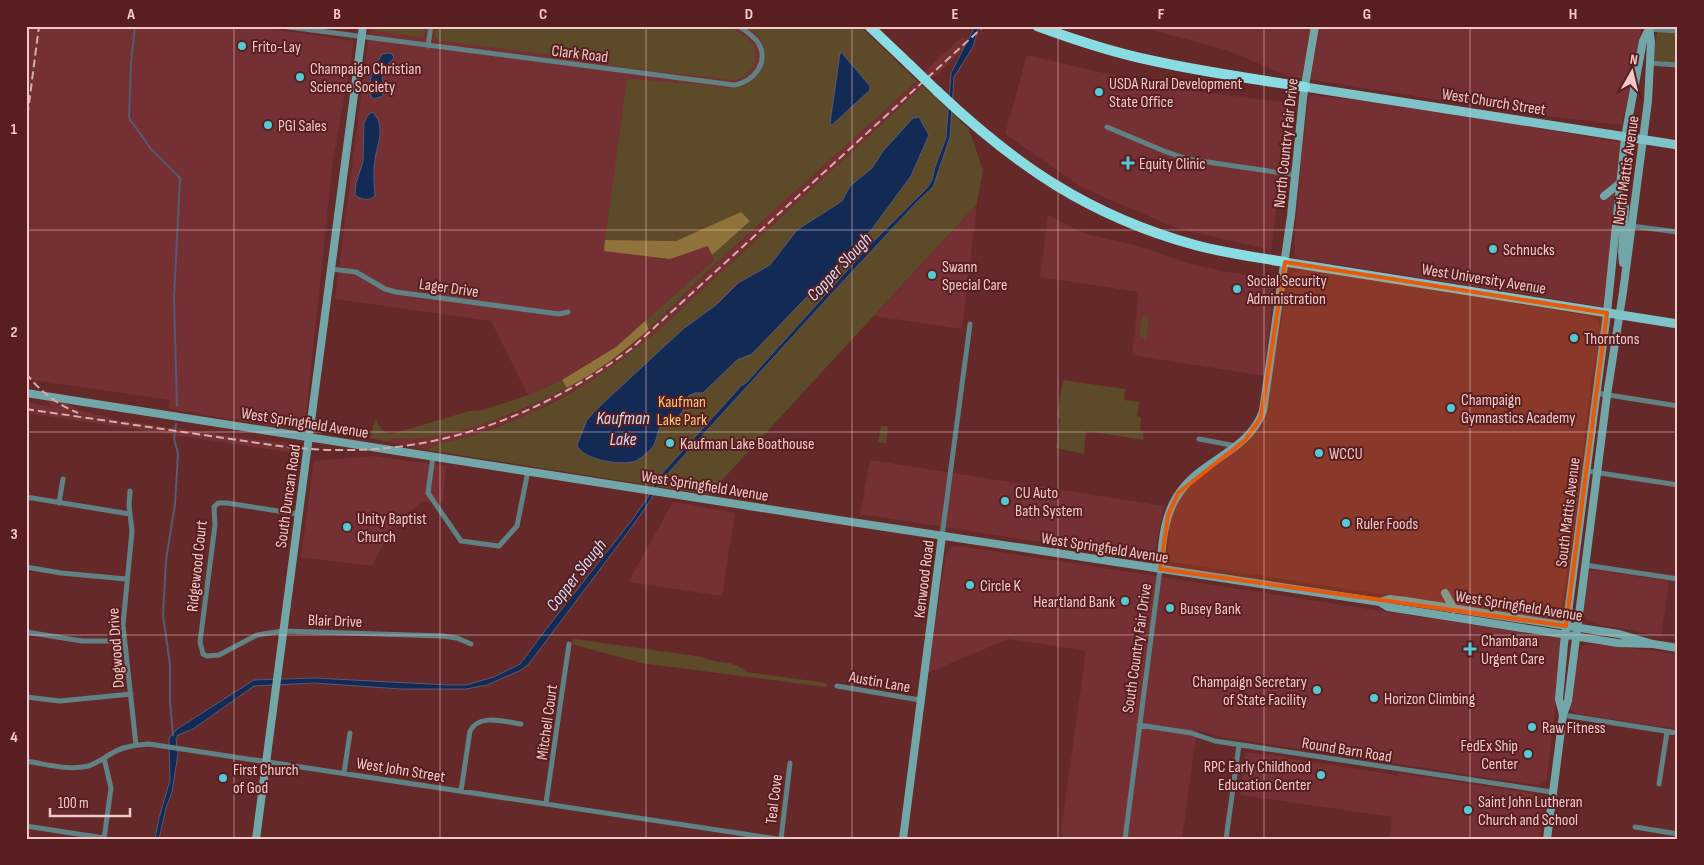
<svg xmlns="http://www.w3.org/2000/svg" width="1704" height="865" font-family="'Sofia Sans Condensed',sans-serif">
<rect width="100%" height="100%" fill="#65292a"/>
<path fill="#743033" d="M26 26H252L354 41 333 161 306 414 302 422 290 426 278 427 169 409 170 400 26 379Z
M370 26H831L670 259 708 246 714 260 616 347 566 378 528 395 491 321 335 299Z
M1137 26H1642L1622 125 1522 113 1288 76 1226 50Z
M962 37 966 39 963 42 966 46 949 64 931 78 924 72Z
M1027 55 1168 88 1290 103 1271 250 1176 228 1083 188 1005 134Z
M917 81 923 86 664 325 621 361 591 382 526 416 467 437 436 444 427 450 388 442 390 437 402 439 435 435 486 423 527 408 546 398 581 380 611 360 627 349 649 329 717 262Z
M1312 95 1413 107 1620 142 1604 307 1295 258V230L1302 149 1308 102 1309 97Z
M977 204 962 329 874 316Z
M1048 215 1083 233 1138 246 1187 263 1227 272 1272 278 1273 286 1265 376 1132 355 1139 292 1040 277Z
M1305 269 1491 298 1523 305 1590 316 1598 321 1601 333 1592 375 1573 538 1568 562 1563 602 1561 609 1557 614 1552 617 1544 618 1521 616 1500 609 1420 600 1179 563 1173 562 1170 558 1168 551 1169 521 1174 506 1184 490 1199 477 1235 451 1262 429 1289 277 1293 273Z
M45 400 69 404 78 410 119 420 281 443 285 442 290 443 294 449 295 453 26 413V402L53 407Z
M373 456 446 466 443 503 423 501 394 524 372 566 301 557 314 461Z
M870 460 1164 506 1156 547 1151 555 1144 558 860 514Z
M673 502 735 513 722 596 628 582Z
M961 546 1563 639 1547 779 1543 783 1538 785 1529 784 1221 737 1198 730 1194 750 1182 839H1060L1086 651 1009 639 927 673 946 554 952 547Z
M1594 570 1669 581 1661 637 1636 631 1596 624 1586 619 1583 610 1587 574 1589 572Z
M1598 644 1678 654V729L1577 714 1571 710 1570 707 1578 654 1584 645Z
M1246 752 1275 756H1283L1286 758 1398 775V773L1537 794 1542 796 1544 802 1539 839H1389L1392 817 1240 795Z"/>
<path fill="#5c4a28" d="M369 26H426L423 37H419L375 31Z
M435 26H731L753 43C760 61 752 79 732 80L625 68 580 59 438 40 434 37Z
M746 26H860L917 81 717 262 649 329 645 321 714 260 712 255 749 221 741 213 676 241 605 240 627 79 697 84 731 88 745 86 760 73 763 65 764 54V47L759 36Z
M1658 26H1678V64L1653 60Z
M923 86 969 129 983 170 977 204 713 490 712 495 427 450C439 441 453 441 467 437 484 432 501 426 517 419 575 396 617 365 664 325Z
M1142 316 1149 317 1146 339 1139 336Z
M562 380 567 388C517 413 446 444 390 438L388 442 370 438 376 417C378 427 382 432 392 434L469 411 483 410 528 395Z
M1063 380 1125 389 1124 400 1139 402 1137 416 1141 417 1140 431 1143 432 1144 440 1086 431 1084 454 1056 448 1060 420 1057 415Z
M881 426 888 427 886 443 878 442Z
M574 639 703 657C720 666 732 658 746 672L827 683 826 687 641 663 572 644Z"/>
<path fill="#90723b" d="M741 212 750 221 712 255 708 246 670 259 604 251 605 240 676 241Z
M645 321 649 329C624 352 597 372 567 388L562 380 616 347Z"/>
<path fill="#132a54" stroke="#555a77" d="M975 26H979L973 47 954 77 950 137 933 187 917 202 835 290 659 483 650 501 631 528 528 665 519 671 487 685 466 689H401L314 683 254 686 193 729 178 735 176 739 178 754 172 792 166 808 159 839H155L159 818 170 780 169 738 177 729 254 680 314 678 449 685H466L494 677 520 664 547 628 632 520 648 497 658 478 741 386 746 383 871 244 927 188 932 180 935 167 946 138 951 73Z
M388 53 392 54 394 58 382 70 383 96 374 99 371 97C368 80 372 67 383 54Z
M840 53H842L870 86V90L832 125 830 123Z
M372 112C387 125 377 144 375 160 373 172 374 184 375 196 370 201 361 200 355 195L356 183 363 162 364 123 368 115Z
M919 117 929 135 911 176 872 229 752 354 737 360 703 393H695L688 396C686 404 684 413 675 418 670 421 666 419 662 424 656 431 658 442 651 449 647 453 638 461 633 462 618 465 583 460 577 445L587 420 601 405 683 329 716 305 738 283 770 265 797 230 842 201 850 186 872 168 883 151 913 118Z"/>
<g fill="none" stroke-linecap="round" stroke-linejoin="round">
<path stroke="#555a77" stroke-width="2" d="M135 26 131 62 129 118 151 149 180 178 174 298 177 406
M173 735 170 702V665L163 615 166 560 175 504 178 454 174 438 176 424"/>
<path stroke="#618284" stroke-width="5" d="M281 26 734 85C754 82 771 61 757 41 752 35 746 31 739 26
M1649 29 1678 31
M428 46 431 26
M1649 63 1678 65
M1107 127 1164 151 1187 159 1296 175
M1631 226 1678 232
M331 269 356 272 385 289 396 292 559 314 568 312
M1596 393 1678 406
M1199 439 1236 446
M433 456 428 493 461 541 499 546 517 526 528 471
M1587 471 1678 485
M130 491 129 505 132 531 123 625 136 745
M26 497 130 514
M59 503 63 479
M298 514 227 503H218L214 507 215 525 200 642 203 654 207 656 219 655 257 635 283 631 443 636 457 638 471 644
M942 536 970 324
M1585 565 1678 579
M26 567 61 573 126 579
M26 632 82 641H124
M837 686 920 700
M26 697 60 701 131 694
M1563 715 1678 733
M1139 725 1191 733 1215 741 1552 792
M26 761C46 764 68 771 88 766 98 763 106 756 116 751 126 746 137 745 149 744L777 839
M344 773 350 733
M1659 784 1667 732
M461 791 470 731C479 713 505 722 521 724
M546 803 569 644
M26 826 104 838
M1635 827 1678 834
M104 839 111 788 104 758
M781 839 790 763
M1125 839 1160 569
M1226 839 1239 745"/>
<path stroke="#72a7aa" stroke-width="8" d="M1604 196 1620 183
M1619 197 1625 207 1622 252 1623 263
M26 393 832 519 1380 602 1388 607 1618 643 1653 644
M1160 569C1162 543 1164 513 1180 492 1203 459 1249 451 1263 411L1291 216 1303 98 1315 26
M1445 593 1454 609
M1380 602 1389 599 1406 601 1619 634 1653 644 1678 648
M1563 715 1559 699 1564 644 1607 313 1625 137 1643 41 1649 29
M256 839 363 26
M903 839 942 536
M1547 839 1563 715 1568 701 1607 395 1623 292 1648 101 1651 42 1649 26"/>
<path stroke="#7ec3c7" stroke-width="9" d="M1305 87 1678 145
M1285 262 1678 324"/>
<path stroke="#89dde2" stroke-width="10" d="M869 26 910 65
M1037 26C1075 40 1114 53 1154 61 1204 72 1254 79 1305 87
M937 91C1015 165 1089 216 1195 245 1224 253 1255 257 1285 262"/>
<path stroke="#d7acac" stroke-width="2" stroke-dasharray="8 4" stroke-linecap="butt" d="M26 127 39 26
M26 373C40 392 57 404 78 413
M26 409 258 443C285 447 311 450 338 450 446 452 547 412 632 348L984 26"/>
<path stroke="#89dde2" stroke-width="10" d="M910 65 937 91"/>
</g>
<path fill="#e8590c" fill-opacity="0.2" stroke="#e8590c" stroke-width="4" stroke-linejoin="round" d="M1285 262 1607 313 1566 626 1160 569 1168 515 1178 493 1245 440 1261 417Z"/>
<path fill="none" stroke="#f0c9c8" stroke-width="1" stroke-opacity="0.55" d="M234 26V839M440 26V839M646 26V839M852 26V839M1058 26V839M1264 26V839M1470 26V839M26 230H1678M26 432H1678M26 635H1678"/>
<g fill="#51ccd4" stroke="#591e20" stroke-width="2">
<circle cx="242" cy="46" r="5"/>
<circle cx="300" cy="77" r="5"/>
<circle cx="1099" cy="92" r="5"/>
<circle cx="268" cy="125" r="5"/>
<path d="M1125.5 155.5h5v5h5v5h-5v5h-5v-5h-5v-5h5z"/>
<circle cx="1493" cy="249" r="5"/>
<circle cx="932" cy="275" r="5"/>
<circle cx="1237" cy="289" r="5"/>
<circle cx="1574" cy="338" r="5"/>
<circle cx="1451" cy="408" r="5"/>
<circle cx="670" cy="443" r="5"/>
<circle cx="1319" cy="453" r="5"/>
<circle cx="1005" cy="501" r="5"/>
<circle cx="1346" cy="523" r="5"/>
<circle cx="347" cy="527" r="5"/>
<circle cx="970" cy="585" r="5"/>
<circle cx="1125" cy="601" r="5"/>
<circle cx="1170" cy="608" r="5"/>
<path d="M1467.5 641.5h5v5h5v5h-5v5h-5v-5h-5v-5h5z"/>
<circle cx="1317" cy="690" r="5"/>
<circle cx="1374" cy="698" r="5"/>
<circle cx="1532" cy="727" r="5"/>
<circle cx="1528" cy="754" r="5"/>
<circle cx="1321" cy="775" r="5"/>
<circle cx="223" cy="778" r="5"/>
<circle cx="1468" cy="810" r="5"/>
</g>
<g text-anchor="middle" stroke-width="4" stroke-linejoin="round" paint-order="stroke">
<g font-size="16" fill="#f0c9c8" stroke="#591e20" text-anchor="start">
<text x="252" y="52">Frito-Lay</text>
<text x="310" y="74">Champaign Christian<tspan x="310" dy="18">Science Society</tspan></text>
<text x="1109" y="89">USDA Rural Development<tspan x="1109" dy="18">State Office</tspan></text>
<text x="278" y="131">PGI Sales</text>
<text x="1139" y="169">Equity Clinic</text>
<text x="1503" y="255">Schnucks</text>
<text x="942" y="272">Swann<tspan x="942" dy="18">Special Care</tspan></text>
<text x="1247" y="286">Social Security<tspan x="1247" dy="18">Administration</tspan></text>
<text x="1584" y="344">Thorntons</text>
<text x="1461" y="405">Champaign<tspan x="1461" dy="18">Gymnastics Academy</tspan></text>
<text x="680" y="449">Kaufman Lake Boathouse</text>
<text x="1329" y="459">WCCU</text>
<text x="1015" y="498">CU Auto<tspan x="1015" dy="18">Bath System</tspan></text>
<text x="357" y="524">Unity Baptist<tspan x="357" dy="18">Church</tspan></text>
<text x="1356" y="529">Ruler Foods</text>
<text x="980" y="591">Circle K</text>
<text x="1115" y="607" text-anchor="end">Heartland Bank</text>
<text x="1180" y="614">Busey Bank</text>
<text x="1481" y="646">Chambana<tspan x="1481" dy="18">Urgent Care</tspan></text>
<text x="1307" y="687" text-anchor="end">Champaign Secretary<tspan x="1307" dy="18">of State Facility</tspan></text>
<text x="1384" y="704">Horizon Climbing</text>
<text x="1542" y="733">Raw Fitness</text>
<text x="1518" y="751" text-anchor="end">FedEx Ship<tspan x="1518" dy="18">Center</tspan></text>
<text x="1311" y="772" text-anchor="end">RPC Early Childhood<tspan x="1311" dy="18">Education Center</tspan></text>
<text x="233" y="775">First Church<tspan x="233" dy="18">of God</tspan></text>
<text x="1478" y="807">Saint John Lutheran<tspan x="1478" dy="18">Church and School</tspan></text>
</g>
<g font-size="16" fill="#f0c9c8" stroke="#591e20">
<text transform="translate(580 53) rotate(7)" y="6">Clark Road</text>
<text transform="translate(1494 101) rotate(9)" y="6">West Church Street</text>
<text transform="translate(1285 143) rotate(-84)" y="6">North Country Fair Drive</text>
<text transform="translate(1625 170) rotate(-82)" y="6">North Mattis Avenue</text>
<text transform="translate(1484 278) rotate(9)" y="6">West University Avenue</text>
<text transform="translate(449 287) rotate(8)" y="6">Lager Drive</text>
<text transform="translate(305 422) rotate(9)" y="6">West Springfield Avenue</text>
<text transform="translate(705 485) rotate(9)" y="6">West Springfield Avenue</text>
<text transform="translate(287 496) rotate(-82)" y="6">South Duncan Road</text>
<text transform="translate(1567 512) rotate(-83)" y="6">South Mattis Avenue</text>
<text transform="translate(1105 547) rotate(9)" y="6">West Springfield Avenue</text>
<text transform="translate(196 566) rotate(-84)" y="6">Ridgewood Court</text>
<text transform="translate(923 579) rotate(-83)" y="6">Kenwood Road</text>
<text transform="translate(1519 605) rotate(9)" y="6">West Springfield Avenue</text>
<text transform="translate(335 620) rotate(2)" y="6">Blair Drive</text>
<text transform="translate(115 648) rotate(-94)" y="6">Dogwood Drive</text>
<text transform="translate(1136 648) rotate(-82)" y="6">South Country Fair Drive</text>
<text transform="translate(880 681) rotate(10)" y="6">Austin Lane</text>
<text transform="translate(546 722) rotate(-82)" y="6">Mitchell Court</text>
<text transform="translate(1347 749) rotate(9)" y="6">Round Barn Road</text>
<text transform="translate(401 769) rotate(9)" y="6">West John Street</text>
<text transform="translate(773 799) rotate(-83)" y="6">Teal Cove</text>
</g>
<g font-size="16" fill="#f7c978" stroke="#591e20">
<text x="682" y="407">Kaufman<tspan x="682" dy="18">Lake Park</tspan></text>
</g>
<g font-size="18" font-style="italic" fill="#cbddfa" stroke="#591e20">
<text transform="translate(839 267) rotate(-47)" y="6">Copper Slough</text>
<text x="623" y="424">Kaufman<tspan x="623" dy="21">Lake</tspan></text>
<text transform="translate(576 575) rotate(-52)" y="6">Copper Slough</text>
</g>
</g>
<rect width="1704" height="865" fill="none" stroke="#591e20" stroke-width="55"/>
<g transform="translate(1632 72) rotate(8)" stroke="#591e20" stroke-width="4" paint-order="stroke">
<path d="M0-4L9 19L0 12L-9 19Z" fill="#f0c9c8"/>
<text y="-8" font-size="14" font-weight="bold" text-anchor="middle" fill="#f0c9c8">N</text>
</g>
<path d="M50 808v8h80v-8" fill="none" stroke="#f0c9c8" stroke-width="2.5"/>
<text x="58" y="808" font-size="15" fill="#f0c9c8" stroke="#591e20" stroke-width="4" paint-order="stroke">100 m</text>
<rect x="28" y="28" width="1648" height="810" fill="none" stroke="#f0c9c8" stroke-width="2"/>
<g font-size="16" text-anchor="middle" font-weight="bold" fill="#f0c9c8">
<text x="131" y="19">A</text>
<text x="337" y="19">B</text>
<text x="543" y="19">C</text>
<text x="749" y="19">D</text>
<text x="955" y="19">E</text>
<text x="1161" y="19">F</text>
<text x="1367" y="19">G</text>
<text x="1573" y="19">H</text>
<text x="14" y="134">1</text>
<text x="14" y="337">2</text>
<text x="14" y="539">3</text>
<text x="14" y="742">4</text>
</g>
</svg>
